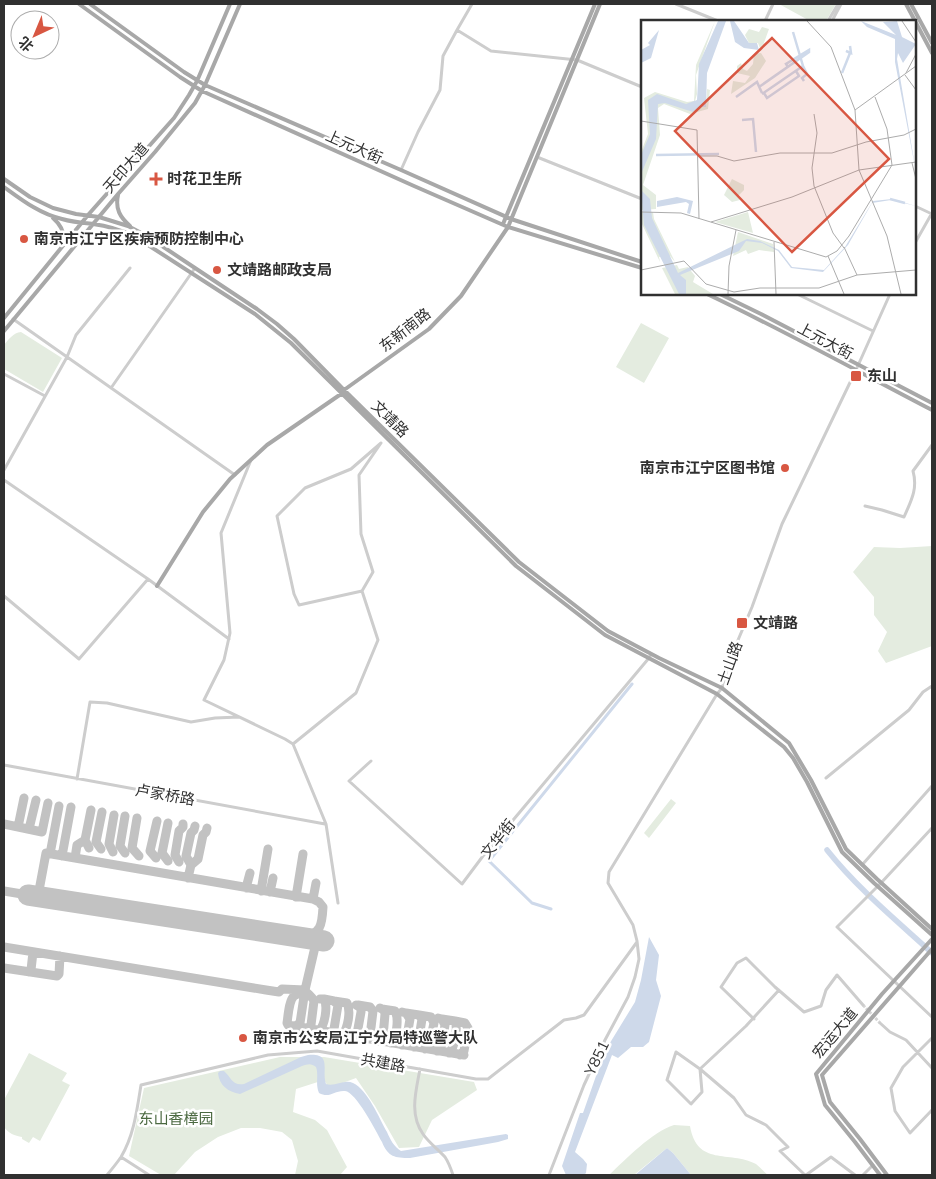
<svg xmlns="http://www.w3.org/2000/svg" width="936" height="1179" font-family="Mulish,'Noto Sans SC',sans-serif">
<rect width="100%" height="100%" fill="#fff"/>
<path fill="#e4ece0" d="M779 4H836L826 21H810Z
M641 323 669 338 644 383 616 367Z
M21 332 62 358 43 392 4 369V345C9 339 13 333 21 332Z
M932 546V646L886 663 878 651 887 632 874 615V597L853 572 874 547 900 548Z
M671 799 676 803 649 838 644 833Z
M29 1053 67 1073 62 1081 70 1085 40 1141 33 1137 29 1143 22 1139V1137C15 1136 8 1133 4 1127V1100Z
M280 1057H324L474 1082 477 1090 432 1120 419 1147 399 1148 375 1106 356 1078 329 1088 324 1080 296 1089 293 1112 315 1120 327 1130 347 1167 340 1175H295L298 1161 292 1140 282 1132 260 1128H241L218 1137 195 1152 174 1175H161L129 1156 144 1088Z
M674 1125 690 1126C697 1167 729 1150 756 1164 760 1167 764 1172 768 1175H691L673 1153 667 1148 634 1175H609C626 1159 652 1132 674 1125Z"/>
<path fill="#ced9ea" d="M649 937 659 955 656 980 661 996 649 1042 643 1047H631L618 1058 612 1055 575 1152 583 1159 587 1164 586 1173 584 1175H566L562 1166 580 1113H583L596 1076 607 1052 605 1051 635 1002 641 980Z
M308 1055C333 1053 321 1070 326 1084 335 1087 344 1079 353 1083 368 1090 379 1118 387 1132 390 1139 394 1147 401 1151L506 1134 508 1135V1139L498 1142 410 1158C395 1158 388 1157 382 1142 376 1131 356 1092 345 1091 334 1090 330 1099 319 1093 315 1084 319 1075 316 1067 311 1063 308 1064 302 1066L240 1094C228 1092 219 1085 218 1073L220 1071H224C231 1077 232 1086 244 1084L301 1057Z
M667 1148 673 1153 691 1175H635Z"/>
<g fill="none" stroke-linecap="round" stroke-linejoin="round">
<path stroke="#ced9ea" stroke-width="3" d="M551 909 532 903 489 861 632 684"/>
<path stroke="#ced9ea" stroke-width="5.5" d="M827 850C858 889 896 920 932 953"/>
<path stroke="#c2c2c2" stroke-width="9" d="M137 818 132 848 139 856
M4 824 42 832 48 803
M18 827 24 798
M29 829 36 800
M89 848 85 840 91 810
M101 849 96 842 102 812
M113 852 109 844 114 815
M125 853 120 846 125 816
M50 854 59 806
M62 856 71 807
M75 858 77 845 85 840
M156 858 150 851 157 821
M168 861 162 853 168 823
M179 862 175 855 179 831 183 827V824
M191 865 186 856 191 833 194 830 195 826
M188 878 191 865 198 859 203 835 206 832 207 828
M246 888 250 873
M4 891 28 895
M261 891 268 849
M270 892 273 878
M38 896 46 853 313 899 319 902 323 907C322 926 321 933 302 938
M296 897 303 854
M313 899 316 883
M4 947 266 990 279 992 282 989 305 990
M315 947 305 990C301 993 298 993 294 996 289 1000 288 1017 287 1023L288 1025 464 1055
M4 968 57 976 59 974 60 956
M29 972 31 970 33 952
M305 990C307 994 312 996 314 1001L311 1025 307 1029
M324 999 334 1001 338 1005 334 1029 333 1032 330 1033
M334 1001 347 1003C351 1011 348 1029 342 1035
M358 1005 370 1007 373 1011 370 1036 366 1039
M382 1009 395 1011C399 1018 397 1037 391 1043
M406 1013 419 1015 422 1019 418 1044 414 1047
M419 1015 431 1017 434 1023 429 1046 425 1049
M442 1019 455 1021C458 1028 455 1047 449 1053
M455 1021 465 1023 468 1028 464 1051 460 1055
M293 1027 297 1025 300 1023 305 990
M319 1031C325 1025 328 1006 324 999H320
M353 1037 357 1034 361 1012V1008L356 1005
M379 1041 383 1037 385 1014 384 1010 380 1008
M402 1045 406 1042 410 1019 406 1013 402 1012
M437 1051 441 1048 445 1025 442 1019 438 1018"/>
<path stroke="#c2c2c2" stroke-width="21" d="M28 895 324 941"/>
<path stroke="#d6d6d6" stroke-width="3" stroke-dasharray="3 1.5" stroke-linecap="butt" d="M863 1005 880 1023"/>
<path stroke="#cdcdcd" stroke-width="3" d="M472 4 457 30 491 51 577 60 642 87
M676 4 718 21
M765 21 773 4
M828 21 838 4
M832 21 841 4
M537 157 642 199
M401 170 418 132 440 90 443 56 457 30
M915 206 932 214
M915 243 932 213
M797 294 873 331
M13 319 235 475
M4 374 45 396
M111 388 195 268
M251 460 221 533 230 633 224 660 204 700 285 739 293 744 326 824 338 903
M4 470 67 357 76 335 130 268
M4 480 148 579 79 659 4 596
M865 506 882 510 904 517C911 501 918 489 913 471L932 445
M148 579 229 639
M293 744 356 693 378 640 362 591 373 572 361 534 359 475 381 443 351 469 305 488 277 516 294 594 299 605 362 591
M371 761 349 781 462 884 483 856 649 658 651 654
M4 765 325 824
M826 778 909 710 923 692 932 686
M77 779 90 702 107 703 191 722 215 718 239 717
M932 828 881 883 837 927 932 1017
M862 865 932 786
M754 1019 721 987 737 963 746 958 775 987 804 1012 821 1006 826 990 837 975 863 1005
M880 1023 890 1032 906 1040 932 1068
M932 1038 903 1067 891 1088 895 1111 910 1133 932 1110
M420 1069C416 1091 409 1114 423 1134 429 1143 438 1149 445 1157 449 1163 451 1169 453 1175
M700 1069 702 1092 691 1104 667 1080 676 1052 700 1069 734 1098 746 1115 766 1125 788 1147 780 1151 805 1175
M700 1069 746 1026 779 990
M121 1157 149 1175
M107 1175C112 1169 117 1163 121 1157 134 1135 137 1110 141 1085L268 1055 317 1051 476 1079H488L564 1020 576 1018 584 1015 637 942
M549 1175 584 1085 605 1040 628 997 635 977 639 959 637 941 633 925 608 883 609 872 717 694 722 688 730 659 752 607 782 524 856 370 890 294
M806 1175 831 1157 855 1175
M863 1175 873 1165"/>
<path stroke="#a8a8a8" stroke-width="4" d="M79 4 180 77 202 91 414 186 508 227 642 268
M90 4 184 72 205 85 401 170 511 219 642 262
M906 4 932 53
M911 4 932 43
M4 179 30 197 53 208 76 214 99 217 128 226 147 236 195 268 257 309 277 324 294 339 344 390 519 562 608 631 659 658 722 688 789 743 811 780 846 849 877 879 932 929
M4 187C22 200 40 214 62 219 72 222 83 223 93 224 108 226 121 230 134 236L255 314 291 343 516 566 605 635 717 694 784 747 793 758 807 782 842 852 874 883 932 935
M118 195C115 209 120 217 130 226
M53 218C61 225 66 233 63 245
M503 224 595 4
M707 294C783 330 857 371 932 410
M720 294 761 314 932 403
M4 318 88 215 174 118 189 95 197 81 230 4
M4 331 118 194 155 152 195 103 205 85 240 4
M157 586 203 512 230 479 267 445 341 394 344 390 429 329 461 296 508 227 600 4
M880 1175 855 1142 825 1105 816 1074 882 994 932 939
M887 1175 860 1139 830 1102 822 1075 932 949"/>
</g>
<g fill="#d85742" stroke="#fff" stroke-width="2">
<path d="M153.5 171.5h5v5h5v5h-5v5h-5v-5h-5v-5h5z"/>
<circle cx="24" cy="239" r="5"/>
<circle cx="217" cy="270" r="5"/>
<rect x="850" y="370" width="12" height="12" rx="2.5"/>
<circle cx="785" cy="468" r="5"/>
<rect x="736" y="617" width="12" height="12" rx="2.5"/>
<circle cx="243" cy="1038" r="5"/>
</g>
<g text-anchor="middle" stroke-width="5" stroke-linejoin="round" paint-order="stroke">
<g font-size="15" fill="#303030" stroke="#fff">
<text transform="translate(354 147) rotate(24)" y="5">上元大街</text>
<text transform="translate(126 168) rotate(-49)" y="5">天印大道</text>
<text transform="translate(405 330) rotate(-38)" y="5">东新南路</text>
<text transform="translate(825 341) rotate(28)" y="5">上元大街</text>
<text transform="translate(390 419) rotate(45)" y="5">文靖路</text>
<text transform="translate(730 663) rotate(-70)" y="5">土山路</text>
<text transform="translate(165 795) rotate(10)" y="5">卢家桥路</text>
<text transform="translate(498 839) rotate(-51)" y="5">文华街</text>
<text transform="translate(835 1033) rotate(-50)" y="5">宏运大道</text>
<text transform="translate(597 1058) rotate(-64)" y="5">Y851</text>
<text transform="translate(383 1063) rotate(10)" y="5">共建路</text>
</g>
<g font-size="15" font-weight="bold" fill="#303030" stroke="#fff" text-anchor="start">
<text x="167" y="184">时花卫生所</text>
<text x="34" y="244">南京市江宁区疾病预防控制中心</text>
<text x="227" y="275">文靖路邮政支局</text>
<text x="867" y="381">东山</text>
<text x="775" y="473" text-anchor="end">南京市江宁区图书馆</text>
<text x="753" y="628">文靖路</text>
<text x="253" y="1043">南京市公安局江宁分局特巡警大队</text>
</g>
<g font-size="15" fill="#4b6941" stroke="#fff">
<text x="176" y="1124">东山香樟园</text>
</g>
</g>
<g transform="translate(641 20)">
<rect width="275" height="275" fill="#fff"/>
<path d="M74 1 55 55 56 74 54 81 51 84 65 87 66 69 69 70 67 89 49 94 23 84 17 88 19 115 2 165 15 175V189L0 190V132L7 114 3 78 14 72 46 82 53 81 55 45ZM121 7 128 9 120 31 117 23H108L104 15 108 9 118 12ZM120 33 125 41 114 58 90 74 92 61 104 63 109 56 96 53V46L100 43 102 49 106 51 112 44 113 34ZM91 159 103 165V170L97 176 99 180 91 182 83 175ZM12 192 13 199 34 242 29 236 18 237 19 242 1 204 0 193ZM107 192 112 213 74 202ZM97 212 132 224 133 232 118 230 107 234 105 230 92 236ZM36 245 38 249 47 247 54 256 52 262 72 274H34L21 248Z" fill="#e4ece0"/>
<path d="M77 1H85L66 53 65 87H59L52 92 24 83 17 84 15 119 0 154V135L9 114 7 80 16 74 45 84 56 80 58 44ZM89 1H93L108 23H116L118 30 103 28 94 22ZM220 1 255 15 242 2 256 1 261 17 275 24 262 43 257 33 256 39 275 152 254 42V19L226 7ZM18 10 10 38 0 43V30L9 25 7 23ZM0 170 9 179 11 198 37 253 106 219 119 221 138 230 151 247 183 250 204 227 232 181 251 179 275 186 250 180 231 183 207 225 182 252 150 248 137 231 121 223 105 221 98 231 39 255 45 260V274H38L3 205ZM36 177 52 181 49 194 46 193 48 184 45 182 16 187V181Z" fill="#ced9ea"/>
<path fill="none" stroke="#ced9ea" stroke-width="2.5" d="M152 12 162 46 156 50M162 46 166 54 161 58 163 61M201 53 209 33 205 31 210 33 209 26M118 67 168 32V30L145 44 147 47M123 73 126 78 158 56 155 51M121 74 156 50M95 77 116 62 121 73M101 100 112 99 115 132M15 135 78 134M249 179 264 183"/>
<path fill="none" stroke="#acacac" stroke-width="1" d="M166 1 190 27 214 90 218 150 246 216 260 274M261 1 275 22M265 53 275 34M264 55 275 70M234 77 246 109 251 145M214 90 275 46M173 94 176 113 171 148 173 166 192 213 203 228M0 101 56 110 58 199M57 136H76L93 141 139 133H191L225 122 263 115 275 109M271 143 275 159M0 192 40 193 185 237 196 231 208 216 251 145M70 202 151 177 218 150 275 142M133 222 135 274M203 227 216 255M187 236 203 274M0 250 43 241 65 264 93 272 119 268H178L216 255 275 250M87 274 88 246 95 210"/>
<path fill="#d85742" fill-opacity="0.15" stroke="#d85742" stroke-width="2.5" d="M131 18 248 139 151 232 34 111Z"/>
<rect width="275" height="275" fill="none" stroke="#303030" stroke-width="2.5"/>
</g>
<rect width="936" height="1179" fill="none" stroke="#303030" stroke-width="10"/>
<g transform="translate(35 35) rotate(224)"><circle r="24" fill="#ffffff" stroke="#acacac"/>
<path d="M0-4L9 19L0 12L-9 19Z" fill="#d85742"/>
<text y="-8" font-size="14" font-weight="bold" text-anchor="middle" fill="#303030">北</text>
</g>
</svg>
